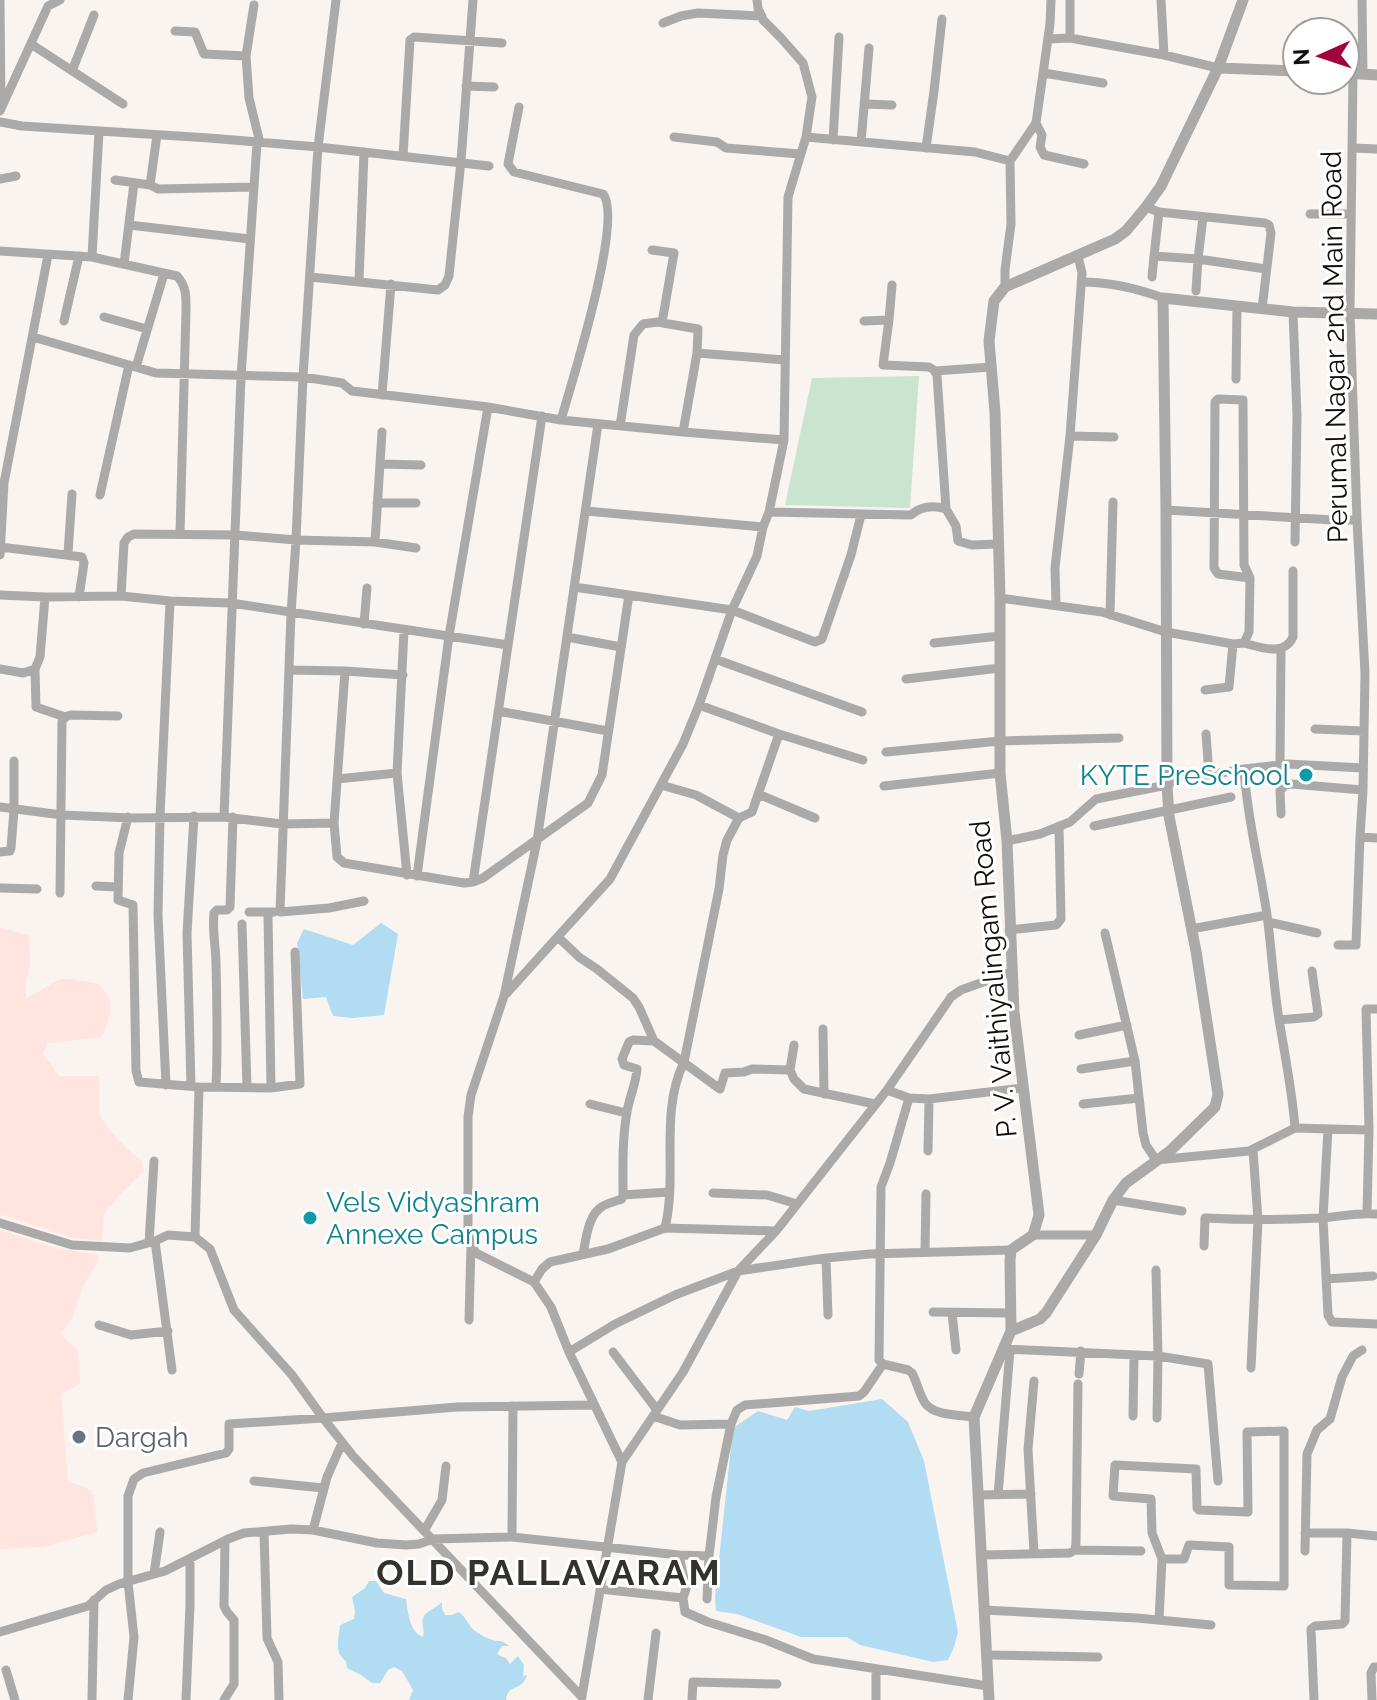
<svg xmlns="http://www.w3.org/2000/svg" width="1377" height="1700" font-family="Raleway,sans-serif">
<rect width="100%" height="100%" fill="#f9f4ef"/>
<path fill="#ffe4df" d="M0 927 29 936 30 964 26 981V999L60 979H73L99 984 109 997 111 1012 102 1037 47 1043 43 1054 59 1076H99V1114L109 1130 128 1150 141 1160 144 1171 122 1192 104 1214 102 1241 70 1237 0 1214Z
M0 1230 52 1247 99 1255 97 1263 82 1288 73 1317 60 1334 78 1350 80 1384 61 1394 68 1481 93 1491 97 1532 44 1547 0 1549Z"/>
<path fill="#c9e4cf" d="M919 376 910 508 785 505 812 378Z"/>
<path fill="#b2dcf1" d="M381 923 398 934 384 1015 353 1018 333 1016 326 997 303 999 297 943 304 929 353 945Z
M882 1399 908 1422 924 1461 958 1632 954 1647 948 1660 933 1662 860 1645 847 1637H801L737 1614 716 1611 715 1597 733 1428 758 1411 787 1420 795 1407 809 1411Z
M369 1581H376L384 1593 406 1599C408 1612 409 1631 423 1637 425 1630 421 1625 423 1618 425 1611 437 1608 442 1602V1609L445 1615H452L459 1612C467 1618 469 1628 478 1633 482 1635 485 1638 490 1639 498 1643 500 1638 509 1646H502L498 1652V1655L506 1658 510 1664 518 1656 524 1665 523 1676 527 1675C523 1691 507 1684 506 1700H409L413 1690 402 1671 394 1667 388 1670 380 1683H372L361 1675 347 1668 346 1661C333 1651 339 1640 340 1625L354 1619 355 1611 352 1597 365 1588Z"/>
<g fill="none" stroke-linecap="round" stroke-linejoin="round">
<path stroke="#acaaa8" stroke-width="9" d="M0 0 1 105
M336 0 318 147 303 377 296 540 291 614 280 912 329 908 364 901
M1070 0V38
M1161 0 1164 55
M1362 0 1363 74
M663 23 681 16 698 13 762 16
M175 31 195 32 204 54 246 56 249 98 260 143
M1048 39 1070 38 1164 55 1218 68
M31 44 123 104
M246 56 254 5
M72 71 94 15
M1044 73 1103 83
M1353 73 1350 312 1357 520 1365 673 1363 790 1360 837 1377 838
M466 86 494 87
M864 104 892 105
M519 107 508 164 514 172 603 194C624 219 571 384 561 420
M0 111 48 6 60 0
M0 122 22 126 209 138 318 147 489 166
M1036 123 1042 135 1040 147 1044 155 1084 164
M157 135 150 185 158 189 254 187
M674 137 717 142 726 148 800 154
M806 137 975 152 1010 161
M833 140 839 37
M861 142 869 48
M926 148 934 91 942 19
M1352 148 1377 149
M403 156 410 40 414 37 502 43
M0 179 16 176
M115 180 150 185
M1146 207 1159 212 1265 223 1269 225 1271 233 1262 309
M1159 212 1154 256 1198 259 1196 291
M1310 214H1351
M1203 217 1198 259 1266 269
M129 225 250 239
M652 250 674 253 662 323
M0 251 92 257 177 276C187 287 186 297 186 311L180 533
M92 257 99 131
M124 264 134 183
M310 277 438 290 445 285 449 276 461 161 473 0
M1152 277 1154 256
M359 281 364 152
M1081 282C1109 282 1136 288 1163 298
M1005 287V270L1011 224 1010 161 1036 123 1050 24 1051 0
M1293 312 1297 416 1295 542
M104 317 147 329
M889 320 883 365 929 367 934 370 937 375 946 509
M64 321 79 256
M864 321 889 320 892 285
M33 337 156 373 303 377 342 383 352 391 488 407 561 420 683 432 784 440
M697 353 785 360
M136 367 164 274
M935 371 991 367
M1236 379 1237 306
M382 395 391 284
M598 424 537 841 504 996 471 1095 468 1117V1232L471 1245 476 1253 534 1282 551 1307 569 1352 622 1462
M620 426 634 335 643 324 657 322 698 329 697 353 683 432
M1070 436 1082 273 1078 256
M380 464 421 465
M100 495 129 365
M377 503H416
M1166 510 1333 520H1357
M586 511 763 527
M769 512 911 515C921 506 933 505 946 509L956 526 958 541 972 545 998 544
M375 542 382 432
M0 547 82 557 84 563 79 597
M68 554 72 494
M0 555 4 483 48 255
M574 587 629 595
M0 595 45 597 121 596 170 601
M121 596 124 543 128 537 134 534 236 535 296 540 375 542 416 548
M1000 598 1102 612 1166 632 1233 644 1244 643 1249 632 1250 578 1244 565 1243 400 1218 399 1215 402 1214 568 1218 574 1250 578
M1056 605 1055 568 1070 436 1114 437
M1110 615 1113 502
M364 624 367 588
M404 630 397 773 407 875
M567 637 621 647
M934 643 1000 636
M1244 643C1260 647 1284 657 1293 637V571
M715 659 862 712
M0 669 23 673 35 669 40 657 45 597
M35 669 36 707 65 717
M289 670 345 671 334 823 337 857 344 863 464 883 473 882 483 878 588 803 602 775 629 595 732 610 815 642 822 639 851 555 861 515
M345 671 403 675
M906 679 1000 668
M1205 690 1229 687 1233 644
M699 705 779 734 863 760
M498 711 608 731
M1315 729 1364 731
M1206 734 1209 775
M886 752 1000 741 1119 738
M1280 765 1281 649
M1244 769 1288 764 1363 768
M337 779 397 773
M884 786 1000 773
M758 794 815 818
M0 807 62 815 132 818 224 817 282 824 334 823
M1281 814 1280 791 1285 785 1291 784 1363 790
M128 817 119 853 118 900 133 905 136 1071 139 1082 199 1087 271 1088 300 1084 295 952
M224 817 241 377 257 143
M739 818 752 812 779 734
M1094 826 1231 797
M1007 841 1040 834 1070 822 1096 799 1167 785 1183 775H1209L1244 769C1247 819 1260 866 1267 915 1271 945 1273 976 1277 1006 1283 1047 1292 1087 1295 1128
M0 852 10 851 11 848 14 810V761
M417 876 449 636 488 407
M473 882 542 416
M96 886 117 887
M0 888 37 889
M60 893 62 722 65 717 71 715 118 716
M249 912H274
M271 912 268 915 271 1088
M1268 922 1317 933
M242 924 247 1087
M1191 929 1267 915
M1009 930 1056 925 1061 919 1059 826
M1105 933 1135 1061 1143 1133 1146 1145 1156 1160 1249 1151 1295 1128 1369 1130
M558 937 579 957 597 969 633 998 639 1007 654 1041 720 1089 725 1073 744 1072 752 1069 790 1070
M1338 945H1356L1360 837
M506 994 610 879 683 744 699 705 732 610 757 556 763 527 769 512 784 440 788 197 806 137 812 97 803 63 781 38 763 20 758 8 757 0
M1279 1020 1314 1017 1318 1014 1312 971
M823 1029 824 1094
M1079 1035 1127 1025
M794 1045 790 1070 794 1079 804 1089 875 1104
M1081 1069 1135 1061
M166 1085 158 915 160 816 170 601 231 603 508 645
M191 1086 187 933 194 816
M216 1087C218 1046 217 1005 216 964 216 948 212 930 214 913L217 910H227L230 907 233 817
M887 1090 909 1098 929 1099 1023 1088
M909 1098 890 1163 881 1187 879 1360 883 1364 908 1370 912 1373C917 1382 919 1394 925 1403 934 1416 960 1415 974 1417
M590 1104 626 1113
M1083 1104 1139 1098
M1328 1129 1323 1218 1328 1315 1332 1322 1377 1324
M928 1151 929 1099
M713 1193 767 1195 797 1204
M623 1195C623 1168 622 1140 627 1112 629 1098 636 1084 637 1069L624 1065 622 1059 629 1042 633 1040 654 1041
M1113 1200 1182 1211
M1367 1213 1369 1130 1366 1009H1377
M0 1223 72 1245 130 1248 155 1241 168 1235 195 1237 210 1249 234 1310 292 1375 323 1418 457 1407 594 1405
M665 1228 776 1231
M1033 1235H1096
M195 1237 199 1087
M155 1241 172 1370
M149 1243 154 1161
M1204 1246 1205 1218C1243 1220 1281 1220 1320 1218 1339 1217 1358 1212 1377 1214
M925 1252 926 1194
M583 1254C586 1239 588 1214 603 1206 608 1203 616 1201 622 1199L623 1195 669 1192
M826 1258 828 1315
M1156 1270 1158 1356 1157 1418
M1326 1279 1373 1276
M534 1282 542 1269 550 1262 608 1249 665 1228C678 1174 659 1113 684 1062L719 889 723 855 727 840 739 818 696 795 661 785
M933 1312 1011 1313
M952 1313 956 1350
M469 1320 471 1245
M99 1325 131 1335 168 1331
M1003 1349 1158 1356 1208 1364 1218 1481
M569 1352 615 1324 675 1295 738 1271 826 1258 870 1254 1011 1250
M613 1352 657 1410
M1251 1368 1258 1220 1253 1150
M1079 1374 1081 1351
M653 1416 680 1425 731 1424
M1133 1416 1134 1356
M254 1481 323 1488
M978 1495 1031 1494
M998 1495 1010 1350
M313 1530 327 1477 342 1443
M424 1531 442 1500 446 1466
M264 1532 267 1638 278 1662 279 1700
M1305 1533H1347L1377 1536
M512 1537 513 1406
M1075 1550 1076 1543 1078 1384
M1305 1551 1307 1454 1317 1430 1330 1419 1342 1377 1353 1356 1362 1350
M1034 1553 1028 1449 1034 1381
M981 1555 1070 1553 1075 1550 1141 1551
M154 1574 160 1532
M600 1589 683 1598 686 1589 679 1555
M683 1598 685 1612 708 1622 766 1640 813 1659 988 1686
M707 1599 709 1556
M984 1610 1137 1618 1211 1625
M1159 1620 1162 1559 1152 1533 1151 1499 1113 1496 1115 1465 1196 1469 1197 1508 1199 1510 1248 1512 1247 1432 1284 1431V1586L1229 1585V1547L1189 1545 1184 1559H1162
M0 1632 88 1606 106 1590 119 1584 165 1571 228 1539 244 1533 291 1529 313 1530 377 1543 406 1545 419 1544 433 1539 512 1537 679 1555 709 1556 716 1497 731 1424 737 1410 745 1405 859 1396 864 1392 883 1364
M986 1655 1098 1657
M876 1669V1700
M6 1670 15 1700
M582 1696 622 1462 683 1372 738 1271 776 1231 887 1090 951 997 961 990 1011 972
M92 1700 94 1600
M128 1700 134 1637 128 1582V1496L134 1479 143 1473 226 1453 229 1449V1424L323 1418 353 1456 582 1697
M186 1700 190 1605V1559
M224 1700 234 1684V1620L227 1612 224 1606 225 1541
M648 1700 656 1633
M692 1700 693 1682 777 1684
M1314 1700 1311 1629 1315 1626 1342 1624 1345 1621 1347 1533
M1372 1700 1371 1673 1374 1667H1377"/>
<path stroke="#acaaa8" stroke-width="11" d="M1218 68 1297 71
M1345 73 1377 75
M1011 1331 1040 1319 1046 1313 1096 1235 1113 1200 1126 1183 1170 1151 1215 1107 1218 1094 1196 951 1169 816 1167 785 1166 510 1163 298 1293 312 1377 314
M989 1700 974 1417 1011 1331 1010 1261 1011 1250 1033 1235 1039 1215 1014 1012 1007 841 1000 773V598L995 412 989 341 994 301 1005 287 1115 239 1126 231 1146 207 1161 186 1218 68 1243 0"/>
</g>
<g fill="#0f9aa8" stroke="#fff" stroke-width="3">
<circle cx="1306" cy="775" r="8"/>
<circle cx="310" cy="1218" r="8"/>
</g>
<circle fill="#6b7280" stroke="#fff" stroke-width="3" cx="79" cy="1437" r="8"/>
<g text-anchor="middle" stroke-width="6" stroke-linejoin="round" paint-order="stroke">
<g font-size="28" fill="#100f0d" stroke="#fff">
<text transform="translate(1334 347) rotate(-91)" y="10">Perumal Nagar 2nd Main Road</text>
<text transform="translate(993 979) rotate(-95)" y="10">P. V. Vaithiyalingam Road</text>
</g>
<g font-size="28" fill="#0d838f" stroke="#fff" text-anchor="end">
<text x="1290" y="785">KYTE PreSchool</text>
<text x="326" y="1212" text-anchor="start">Vels Vidyashram<tspan x="326" dy="32">Annexe Campus</tspan></text>
</g>
<g font-size="28" fill="#5b616d" stroke="#fff" text-anchor="start">
<text x="95" y="1447">Dargah</text>
</g>
<g font-size="36" font-weight="bold" letter-spacing="2" fill="#35322e" stroke="#fff">
<text x="549" y="1585">OLD PALLAVARAM</text>
</g>
</g>
<g transform="translate(1321 56) rotate(267)"><circle r="38" fill="#ffffff" stroke="#9f9f9e" stroke-width="2"/>
<path d="M0-6L14 30L0 20L-14 30Z" fill="#a1033c"/>
<text y="-12" font-size="22" font-weight="bold" text-anchor="middle" fill="#100f0d">N</text>
</g>
</svg>
